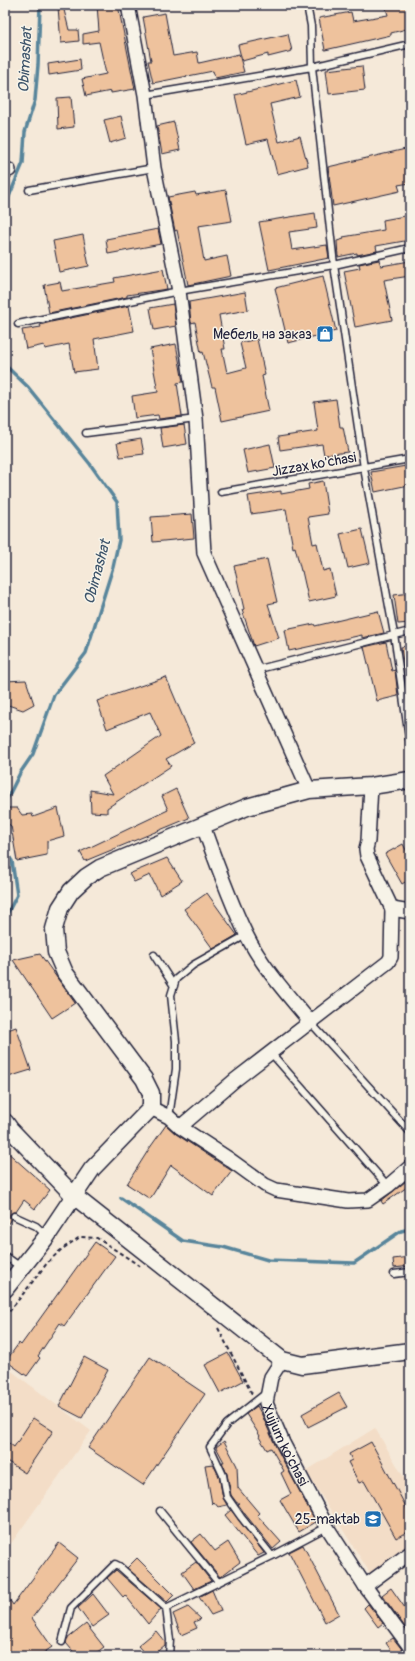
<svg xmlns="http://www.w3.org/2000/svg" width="415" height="1661" font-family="Pangolin,sans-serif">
<rect width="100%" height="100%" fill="#f5e9d9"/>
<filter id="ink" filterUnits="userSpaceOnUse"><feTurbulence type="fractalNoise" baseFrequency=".025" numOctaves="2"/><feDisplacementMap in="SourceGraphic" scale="8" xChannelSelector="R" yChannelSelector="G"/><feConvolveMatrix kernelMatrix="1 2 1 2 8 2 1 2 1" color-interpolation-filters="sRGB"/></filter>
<g filter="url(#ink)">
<path fill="#f3ddc7" d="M5 1366 91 1431 5 1552Z
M375 1428 410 1488V1550L370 1573 306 1471Z"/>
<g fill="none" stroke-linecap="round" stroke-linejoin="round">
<path stroke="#58859b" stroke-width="3.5" d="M5 206 23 163 25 132 35 100 38 65 40 5
M5 365 28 387 90 464 117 502 119 540 113 567 86 653 54 695 33 754 20 773 5 803
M5 851 12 861 17 895 5 918
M121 1198 183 1241 223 1247 268 1260 354 1263 401 1231 410 1229"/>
</g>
<path fill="#eec29d" stroke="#22223b" d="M97 5H118L135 89 111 93V91L86 96 82 79 106 74 99 42 83 44V34L99 31Z
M385 5H410V28L391 33V35L325 50 319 18 351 12 353 21 388 15Z
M63 6 69 30H78L79 41 61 43 58 7Z
M165 13 173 56 197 52 199 63 239 54 244 72 215 78 213 71 153 83 148 61H151L143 17Z
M288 34 292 51 268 57V54L242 61 238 45Z
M80 59 81 70 49 75 48 64Z
M362 66 365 90 329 94 326 70Z
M296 80 300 97 270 104 279 142 300 136 308 166 277 174 268 139 246 144 235 95Z
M71 97 74 127 58 129 57 98Z
M121 116 126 138 110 143 104 120Z
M174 122 180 150 162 154 157 126Z
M410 148V183L398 185 400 191 333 206 328 167Z
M226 190 232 221 198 226 204 261 227 256 231 276 188 285 177 230 175 231 168 197 195 192 196 195Z
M315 213 317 228 289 232 292 250 327 245 329 258 269 270 259 222Z
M410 215V240L376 246 377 251 357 255V253L338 257 337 241 344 239 343 237 384 230 383 220Z
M158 229 161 244 108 254 106 239Z
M83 235 89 266 59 272 53 241Z
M379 260 381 266 410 261V276L384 280 392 320 355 327 344 271 360 268 359 264Z
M163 269 167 289 127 295V297L49 313 44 285 60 282 62 291 115 282 114 278Z
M323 276 336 331 288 343 275 288Z
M245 292 248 310 219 315 225 349H222L227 373 246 368 240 343 257 339 265 375 262 376 269 411 222 421 215 387H212L203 352 201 353 195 322 191 323 189 302Z
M173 304 176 326 154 330 150 308Z
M129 306 134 331 94 339 98 369 74 372 69 344 45 349 44 345 26 349 22 330 41 327 40 325 51 322Z
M176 344 183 382 177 383 182 416 159 419 158 415 135 418 132 396 158 392 150 349Z
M336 399 340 427H343L348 452 324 455 322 444 280 450 278 437 318 431 314 402Z
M184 425 187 444 163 448 160 428Z
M141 439 144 454 120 457 117 443Z
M270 444 275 468 248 473 243 450Z
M406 466 409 485 375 492 371 472Z
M323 481 328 514 308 517 313 544 317 543 323 571 330 569 336 596 309 602 302 571H301L295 547 293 548 286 509 251 514 248 496 281 491V494L309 489 308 484Z
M192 514 194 538 153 542 151 517Z
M362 529 370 563 348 568 340 534Z
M267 559 277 602 268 604 279 638 254 646 242 610 244 609 234 566Z
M410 593V623L398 624 394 595Z
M378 611 384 633 362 638V635L289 651 285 630 314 624 315 626Z
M386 642 392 671 395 670 398 696 377 701 364 647Z
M410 645V694H407L401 647Z
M166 677 194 743 166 759 171 766 107 808V813L91 812 90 790 113 794 103 776 161 736 150 712 107 729 97 701Z
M26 680 34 704 23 710 5 704V681Z
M176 789 189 818 85 861 80 852 168 810 162 796Z
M7 808H17L22 815 32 814 33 817 58 808 64 836 47 841V855L17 861 11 826 7 823Z
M403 844 410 858V879L402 884 385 854Z
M167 858 182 881 160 895 150 875 134 882 129 874Z
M207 893 237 935 213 949 184 909Z
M40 954 75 1003 52 1018 13 960Z
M16 1027 31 1070 5 1078V1031Z
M166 1125 176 1134 232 1171 213 1196 171 1165 150 1199 127 1184 149 1149Z
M5 1150 50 1190 35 1209 24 1200 16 1212H13L10 1214 11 1219 5 1228Z
M410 1178V1185L383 1204 381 1201Z
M95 1242 115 1256 64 1326 60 1323 38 1356 40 1358 27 1376 6 1361 19 1343 21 1345Z
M410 1257V1266L394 1268 393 1259Z
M228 1353 243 1381 220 1393 205 1365Z
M84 1357 108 1370 82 1418 59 1406Z
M150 1357 205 1394 143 1485 88 1448Z
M339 1393 347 1407 308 1427 302 1414Z
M257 1406 262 1415 276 1447 316 1522 299 1532 280 1500 291 1494 281 1473 284 1471 271 1448 267 1450 259 1437 260 1436 246 1414Z
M33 1418 53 1431 25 1473 5 1460V1440L14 1447Z
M224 1441 237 1466 238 1488 259 1513 257 1515 281 1542 273 1549 245 1514 238 1504 240 1503H237L231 1495 227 1474 222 1462H224L216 1447Z
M371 1442 410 1514V1530L396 1538 364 1481 359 1483 348 1462 352 1460 349 1454Z
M213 1464 219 1476 223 1498 227 1505 218 1507 214 1502 212 1504 205 1465Z
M231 1510 264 1553 258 1556 225 1515Z
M201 1534 215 1551 228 1542 240 1562 220 1577 191 1542Z
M59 1543 78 1558 32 1618 52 1647 39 1656H5V1593L13 1605Z
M303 1545 339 1614 325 1622 289 1552Z
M137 1558 174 1595 167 1602 127 1568Z
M196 1562 211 1581 194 1589 182 1572Z
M116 1570 161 1609 148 1624 125 1595 123 1597 107 1578Z
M391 1588 410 1615V1634L382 1595Z
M212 1590 221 1611 211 1615 199 1597Z
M93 1594 109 1615 92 1627 78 1608Z
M368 1604 383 1623 378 1627 364 1608Z
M188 1607 201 1619 194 1622 197 1628 181 1635 173 1614Z
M86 1624 104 1647 92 1656H77L66 1643 67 1639Z
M156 1631 165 1642V1645L152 1656H147L138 1646Z
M393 1638 404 1652 410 1656H395L386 1643Z"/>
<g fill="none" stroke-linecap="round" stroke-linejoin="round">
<g stroke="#22223b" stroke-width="9">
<path id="service" d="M307 5 311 26 312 67 334 265 364 468 394 634 410 745
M145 95 312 67 410 44
M29 190 154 168
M18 324 179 291 334 265 410 248
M86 433 196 419
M221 492 410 459
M255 670 410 631
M154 955 174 986
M311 1023 410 1132
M271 1053 388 1186
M169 1117 176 1069V1041L171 995 176 979 193 965 246 935
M14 1216 36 1226 47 1236
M5 1256 22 1268
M394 1274 410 1272
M160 1511 218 1582
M272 1556 327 1527
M62 1642 71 1608 115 1564 119 1566 166 1608
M169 1656 170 1640 166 1608 272 1556 241 1517 227 1497 223 1475 210 1447 227 1424 266 1393"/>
</g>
<g stroke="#22223b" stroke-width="16">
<g id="minor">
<path d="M128 5 145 95 154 168 179 291 196 419 204 553 309 790"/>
<path d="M5 169 9 170"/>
<path d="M203 826C216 862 229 899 246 934 262 967 288 995 311 1023"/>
<path d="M392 909 410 912"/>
<path d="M151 1108 169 1117 180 1127 229 1159 265 1185 276 1190 348 1201 368 1200 388 1186 410 1167"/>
<path d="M180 1127 235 1080 388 962 391 957 392 909 367 856 366 849 368 841 371 786"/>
<path id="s1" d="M282 1360 271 1377 266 1403 283 1443 327 1527 365 1586 410 1647"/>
<path d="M365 1586 410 1553"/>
</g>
</g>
<g stroke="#22223b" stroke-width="19">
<path id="tertiary" d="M5 1122 10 1129 74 1196 282 1360 302 1365 410 1351
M5 1289 47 1236 92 1169 151 1108V1093L144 1079 65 973 56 952 54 929 60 908 71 891 86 877 100 868 247 807 309 790 371 786 410 780"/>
</g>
<path stroke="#22223b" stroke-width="2" stroke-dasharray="4 3" stroke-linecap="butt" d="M5 1317 48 1262 62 1249 80 1237 97 1238 140 1266
M218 1328 252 1394"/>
<use href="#service" stroke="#f7f3e8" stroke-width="6"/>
<use href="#minor" stroke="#f7f3e8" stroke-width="13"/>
<use href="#tertiary" stroke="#f7f3e8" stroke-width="16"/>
</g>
</g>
<defs>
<g id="shop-square" transform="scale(0.9)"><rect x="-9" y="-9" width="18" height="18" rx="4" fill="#1f6fb2" stroke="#f7f3e8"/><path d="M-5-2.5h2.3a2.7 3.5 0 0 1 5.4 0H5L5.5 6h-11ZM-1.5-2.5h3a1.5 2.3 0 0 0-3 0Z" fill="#fff"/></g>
<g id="school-square" transform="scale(0.9)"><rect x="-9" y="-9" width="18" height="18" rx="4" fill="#1f6fb2" stroke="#f7f3e8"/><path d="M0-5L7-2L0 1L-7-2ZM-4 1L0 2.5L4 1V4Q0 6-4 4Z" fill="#fff"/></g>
</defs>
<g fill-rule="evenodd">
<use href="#shop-square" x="325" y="334"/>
<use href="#school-square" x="373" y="1519"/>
</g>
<g text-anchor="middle" stroke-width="3" stroke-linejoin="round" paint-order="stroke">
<g font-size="14" fill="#22223b" stroke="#f7f3e8" text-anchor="end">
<text x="312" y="339">Мебель на заказ</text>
<text x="360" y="1524">25-maktab</text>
</g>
<g font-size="14" fill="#22223b" stroke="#f7f3e8">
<text transform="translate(314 464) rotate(-10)" y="5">Jizzax ko'chasi</text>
<text dy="5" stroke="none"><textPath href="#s1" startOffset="93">Xujjum ko'chasi</textPath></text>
</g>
<g font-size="15" font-style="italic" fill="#3d546b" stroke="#f7f3e8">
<text transform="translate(25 60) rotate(-87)" y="5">Obimashat</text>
<text transform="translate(97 572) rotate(-75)" y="5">Obimashat</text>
</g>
</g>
<rect width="415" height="1661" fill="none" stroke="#f7f3e8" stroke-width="20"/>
<rect x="10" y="10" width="395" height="1641" fill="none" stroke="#22223b" stroke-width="1.5" filter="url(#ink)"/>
</svg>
